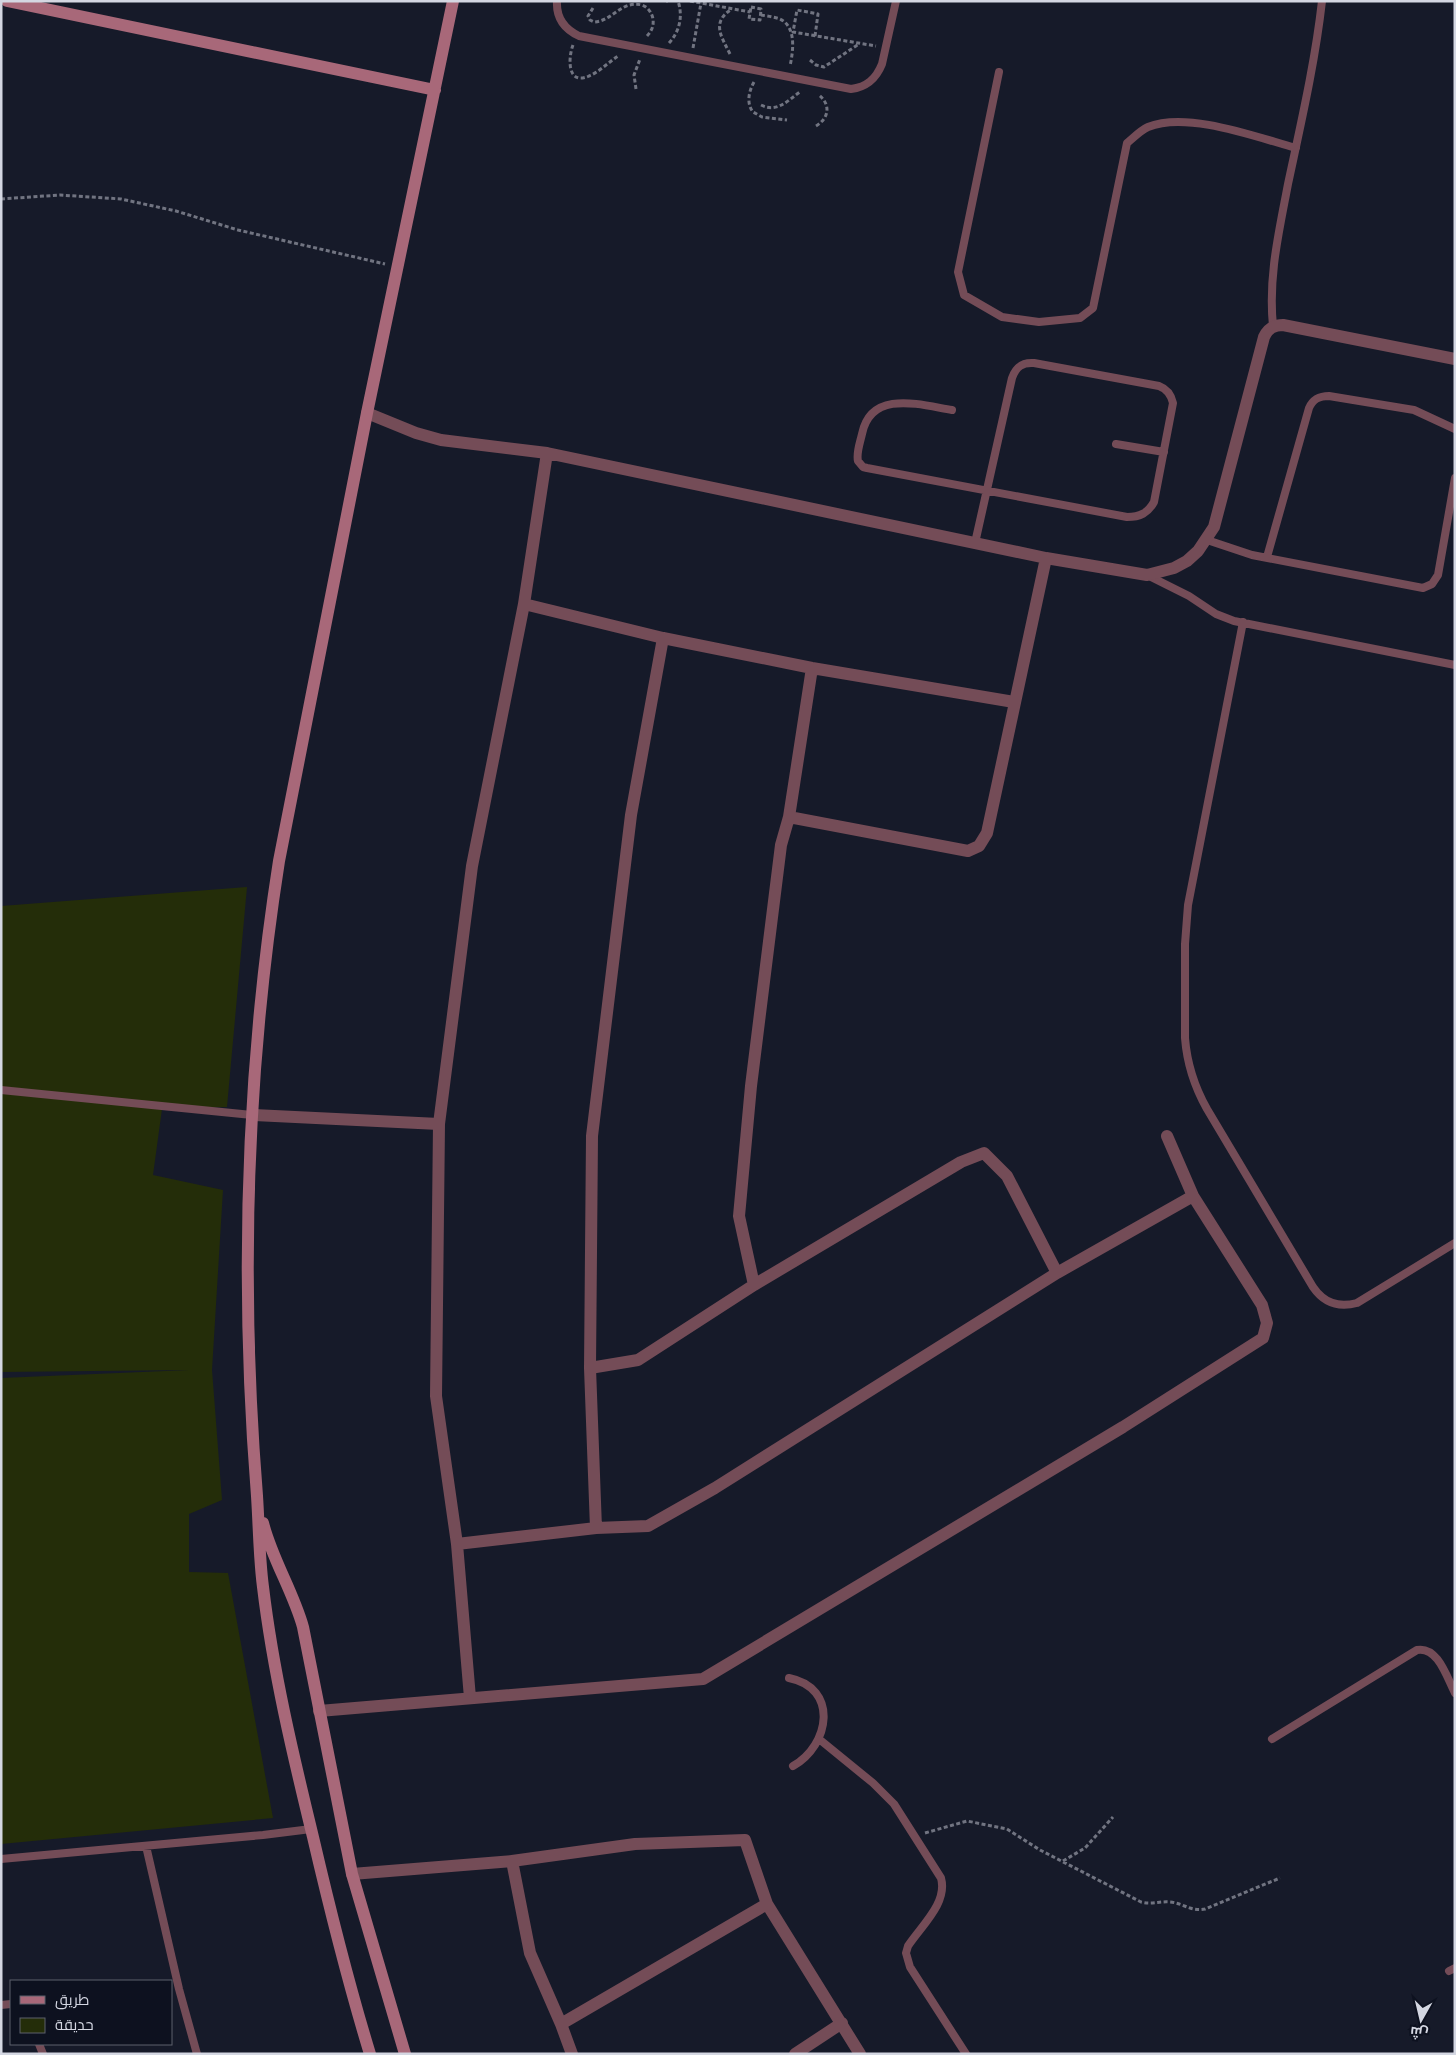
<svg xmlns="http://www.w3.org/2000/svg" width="1456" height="2055" font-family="'Sofia Sans Condensed',Cairo,sans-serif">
<rect width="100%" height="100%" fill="#161a29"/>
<path fill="#242d09" d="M247 887 227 1107 162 1109 153 1175 223 1190 212 1370 222 1500 189 1514V1572L228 1573 273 1818 1 1844V1378L189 1370 1 1372V906Z"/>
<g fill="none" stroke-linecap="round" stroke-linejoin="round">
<path stroke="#717481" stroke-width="3" stroke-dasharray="4 2.5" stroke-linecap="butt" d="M666 1H668
M690 1 750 12
M751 7 761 9 760 20 749 19Z
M593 8 588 16 590 20 594 22C613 21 621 0 642 5 648 7 652 13 653 19 654 27 651 32 646 37
M761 15C767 16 774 17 780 19 797 27 793 52 790 66
M815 36 818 14 797 10 793 32 876 46
M669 43C680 31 683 16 678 1
M573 45C568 58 567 86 589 76 599 72 609 62 618 56
M693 48 701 3
M730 54C721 36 711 22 732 9
M810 60 816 65 824 67 859 44
M754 82C749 91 746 103 753 112L762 117 787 120
M636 89 634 75 640 59
M761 105C777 113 787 101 800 92
M816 126C829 118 831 105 819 95
M1 199 60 195 121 199 176 211 238 230 385 264
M925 1833 967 1821 1007 1829 1040 1850 1141 1902C1152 1905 1159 1901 1170 1902 1183 1903 1191 1912 1205 1909L1280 1878
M1063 1861 1085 1848 1113 1817"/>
<path stroke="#744c57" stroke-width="8" d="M557 1C556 18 564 29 579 36L851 89C867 87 876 79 882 64L896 1
M999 72 958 272 964 295 1002 317 1039 322 1080 318 1093 308 1127 143C1133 138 1141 130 1148 127 1187 111 1256 137 1296 148
M1273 326C1268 277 1279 232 1288 184 1301 123 1315 63 1322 1
M952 410C921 405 871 389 862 434 860 443 856 453 858 461L863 467 867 468 1127 517C1140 517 1148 513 1154 502L1173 403C1171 394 1167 389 1159 386L1034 363C1022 362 1016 367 1012 378L975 543
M1116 444 1164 452
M1207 540 1252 555 1423 588 1432 584 1438 575 1455 478
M1267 557 1309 408C1313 399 1319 396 1329 396L1414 410 1455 429
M1147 575 1189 596 1216 614 1234 621 1455 665
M1243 622 1188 905 1185 944V1038C1187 1064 1194 1086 1207 1109L1313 1287C1324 1303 1338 1308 1357 1303L1455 1243
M1 1090 252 1115
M789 1678C839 1688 830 1745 793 1766
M819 1739 873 1783 894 1804 941 1878C948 1903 921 1926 908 1946L906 1953 910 1967 966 2054
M1272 1739 1417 1650C1438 1646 1447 1678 1455 1693
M146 1846 179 1989 197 2054
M1 1859 263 1835 311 1829
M1449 1971 1455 1968
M1 2005 11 2004
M39 2044 43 2054"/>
<path stroke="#744c57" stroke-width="12" d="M367 413 416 433 441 440 547 453 1046 558 1147 575 1174 568 1187 561 1198 551 1214 527 1264 337C1268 328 1274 325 1283 325L1455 359
M524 604 663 638 812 668 1014 702
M789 817 812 668
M252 1115 439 1124
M754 1285 739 1216 751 1086 781 845 789 817 968 851 979 846 987 833 1046 558
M590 1368 638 1360 754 1285 961 1162 984 1153 1007 1176 1057 1273
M596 1528 590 1368 592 1136 631 815 663 638
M457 1544 596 1528 648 1526 715 1488 1057 1273 1193 1196
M470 1698 457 1544 436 1396 439 1124 472 866 524 604 547 453
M319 1711 703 1679 1123 1427 1263 1338 1267 1323 1262 1305 1193 1196 1167 1136
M512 1861 530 1953 561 2024 572 2054
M352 1874 512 1861 635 1844 745 1840 767 1904 860 2054
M561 2024 767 1904
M795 2054 842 2023"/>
<path stroke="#a86879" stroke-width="12" d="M7 1 435 90
M263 1523C272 1559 293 1591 303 1627L352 1874 405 2054
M370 2054C348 1982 330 1910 313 1837 293 1755 273 1671 263 1587 259 1556 259 1526 257 1496 240 1284 246 1071 279 861L367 413 453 1"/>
</g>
<rect width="1456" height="2055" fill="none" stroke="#d4d7e2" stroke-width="5"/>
<rect x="10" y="1980" width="162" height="65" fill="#0d111f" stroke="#5d606d"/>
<rect x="20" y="1996" width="25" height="8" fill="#a86879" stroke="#5d606d"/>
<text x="55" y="2005" font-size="15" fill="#d4d7e2">طريق</text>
<rect x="20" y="2018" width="25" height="15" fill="#242d09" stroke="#5d606d"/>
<text x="55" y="2030" font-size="15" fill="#d4d7e2">حديقة</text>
<g transform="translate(1421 2020) rotate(188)" stroke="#0d111f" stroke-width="4" paint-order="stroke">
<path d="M0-4L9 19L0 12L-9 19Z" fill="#d4d7e2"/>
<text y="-8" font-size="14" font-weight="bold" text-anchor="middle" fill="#d4d7e2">ش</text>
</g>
</svg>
